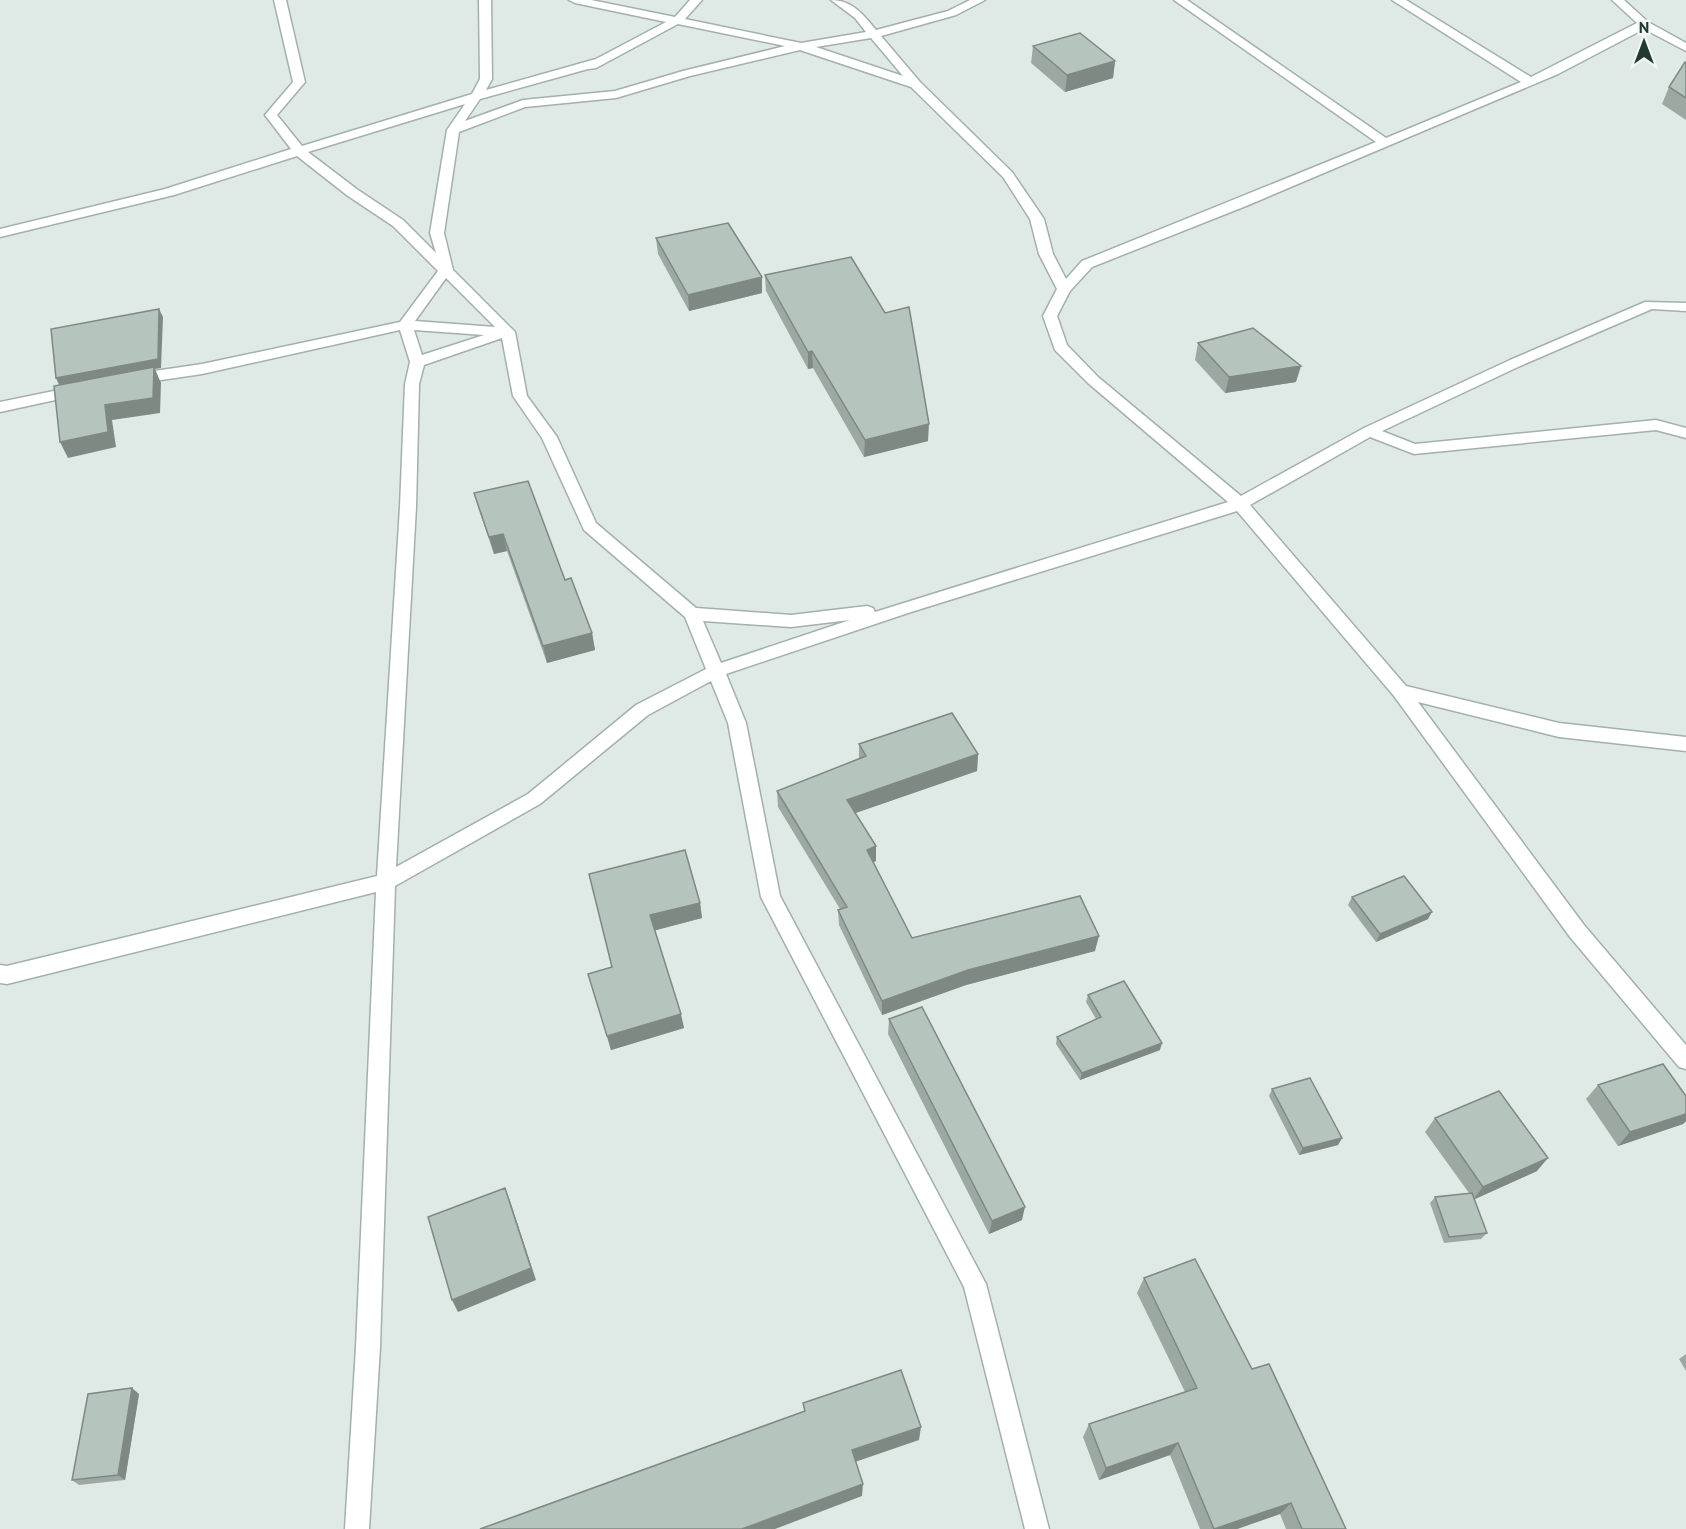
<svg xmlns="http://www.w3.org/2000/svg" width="1686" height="1529" font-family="'PT Sans',sans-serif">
<rect width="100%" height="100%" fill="#dfe9e5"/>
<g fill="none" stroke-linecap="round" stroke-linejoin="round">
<g stroke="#a3b0ab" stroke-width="3">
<path id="street" d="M274 0H286L305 82 277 115 302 146 472 94 480 79 479 0H491L492 79 486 90 596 59 666 22 575 3 569 0H591L675 17 690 0H702L685 19 801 43 866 32 855 18 831 0C852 0 864 15 876 30L948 11 970 0H985L956 15 881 36 920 82 1012 172 1044 219 1053 254 1066 279 1082 261 1376 142 1174 0H1187L1386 138 1521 82 1392 0H1406L1531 77 1637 23 1612 0H1624L1648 22 1686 43V51L1644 29 1558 74 1246 206 1092 267 1070 291 1057 316 1067 345 1098 377 1241 496 1364 428 1510 360 1645 302 1686 303V311L1652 309 1520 366 1382 431 1415 444 1656 420 1686 428V438L1656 430 1414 454 1370 437 1250 505 1406 686 1559 723 1686 737V751L1559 737 1418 702 1584 925 1686 1045V1069L1679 1067 1570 937 1394 696 1237 511 911 612 726 674 746 723 780 896 986 1284 1049 1529H1025L964 1287 761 897 728 723 711 681 648 715 540 804 395 886 380 1347 369 1529H345L356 1347 376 892 7 984 0 983V965L7 966 377 876 400 507 405 384 410 362 400 330 202 374 134 384 127 379 134 374 202 364 400 322 438 271 393 226 348 196 297 156 174 195 0 237V229L165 189 291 149 265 115 293 82ZM678 24 785 46 683 71 615 91 523 100 465 121 480 99 588 69 596 68ZM871 38 903 76 816 47ZM800 50 911 87 1003 177 1030 219 1039 254 1057 289 1043 316 1055 350 1088 383 1228 502 875 612 873 608 867 606 791 615 696 608 596 523 557 437 527 396 515 332 453 270 444 233 459 132 525 107 616 98 690 76ZM465 104 447 130 430 233 436 253 403 220 358 190 308 152ZM446 278 495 327 415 321ZM414 330 484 335 422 355ZM502 338 513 396 542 438 584 530 685 617 706 669 636 705 528 794 396 867 416 507 419 384 424 365ZM850 620 721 663 703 621 791 627Z
M78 386 85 391 83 394 0 412V402Z"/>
</g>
<use href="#street" fill="#fff" fill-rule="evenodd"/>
</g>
<path fill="#9ca9a3" d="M1033 46 1115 61 1113 78 1065 92 1031 63Z
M1686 63V120L1662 104 1669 87Z
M656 238 762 293 689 311 658 254Z
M765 275 885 313 928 441 864 457 813 368 808 369 766 291Z
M1198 343 1296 382 1225 393 1195 360Z
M474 493 565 580 592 633 595 650 547 663 507 551 494 554 479 510Z
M859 744 978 754 977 771 855 813 876 861 873 862 912 938 1095 951 966 985 882 1015 839 925 838 910 840 909 778 807 777 791 859 759Z
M589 874 700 903 702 918 655 930 684 1028 611 1050 588 974 612 967Z
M1352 897 1428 919 1376 942 1348 905Z
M1088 995 1160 1050 1080 1080 1056 1044 1057 1037 1096 1019 1086 1002Z
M889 1019 1022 1220 989 1234 888 1034Z
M1598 1085 1686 1096V1121L1683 1124 1618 1146 1586 1099Z
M1272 1089 1342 1138 1338 1145 1299 1155 1269 1096Z
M1435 1118 1537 1171 1474 1199 1487 1233 1481 1239 1444 1243 1430 1203 1435 1197 1469 1193 1425 1132Z
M1144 1278 1252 1369 1346 1529H1286L1280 1514 1237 1529H1200L1170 1455 1099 1480 1083 1437 1089 1424 1185 1392 1137 1293Z
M1686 1354V1371L1679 1359Z
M139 1394 125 1480 79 1485 72 1480Z"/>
<path fill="#7f8984" d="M1115 61 1113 78 1065 92 1067 75Z
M762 277V293L689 311 688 295Z
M159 309 163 317 161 368 155 369 161 383 160 413 112 420 116 447 68 458 60 442V387L56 378Z
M812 351 813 368 808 369V352Z
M1301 366 1296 382 1225 393 1229 377Z
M929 424 928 441 864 457 865 440Z
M503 534 507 551 494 554 489 537Z
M592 633 595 650 547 663 543 646Z
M978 754 977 771 847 816V800Z
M876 846V861L866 865 867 850Z
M700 903 702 918 653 931 650 915Z
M1432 912 1428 919 1376 942 1380 934Z
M1099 936 1095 951 966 985 882 1015V1001L968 970Z
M681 1014 684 1028 611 1050 607 1036Z
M1162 1043 1160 1050 1080 1080 1082 1073Z
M1686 1114V1121L1683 1124 1618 1146 1630 1132Z
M1342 1138 1338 1145 1299 1155 1303 1148Z
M1548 1158 1537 1171 1473 1200 1483 1187Z
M505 1188 510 1201 536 1280 458 1312 452 1300Z
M1025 1207 1022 1220 989 1234 992 1221Z
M132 1388 139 1394 125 1480 118 1475Z
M921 1427 919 1440 852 1463V1450Z
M1178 1443 1170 1455 1099 1480 1106 1468Z
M863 1484 862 1496 775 1529H742Z
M1291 1503 1280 1514 1237 1529H1214Z"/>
<path fill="#b5c4bd" stroke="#7f8984" stroke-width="1.5" d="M1080 33 1115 61 1067 75 1033 46Z
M1685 62 1686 63V98L1669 87Z
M728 223 762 277 688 295 656 238Z
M851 257 885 313 909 307 929 424 865 440 812 351 808 352 765 275Z
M159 309 158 359 56 378 51 329Z
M1253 328 1301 366 1229 377 1198 343Z
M154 367 153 398 105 405 108 432 60 442 54 386Z
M528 481 565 580 571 578 592 633 543 646 503 534 489 537 474 493Z
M952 713 978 754 847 800 876 846 867 850 912 938 1080 896 1099 936 968 970 882 1001 838 910 847 907 777 791 866 756 859 744Z
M685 850 700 903 650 915 681 1014 607 1036 588 974 612 967 589 874Z
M1404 876 1432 912 1380 934 1352 897Z
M1124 981 1162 1043 1082 1073 1057 1037 1101 1017 1088 995Z
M922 1007 1025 1207 992 1221 889 1019Z
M1663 1064 1686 1096V1114L1630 1132 1598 1085Z
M1310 1078 1342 1138 1303 1148 1272 1089Z
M1499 1091 1548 1158 1483 1187 1435 1118Z
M505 1188 531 1268 452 1300 428 1217Z
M1472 1193 1487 1233 1449 1237 1435 1197Z
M1195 1259 1252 1369 1269 1364 1346 1529H1302L1291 1503 1214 1529 1178 1443 1106 1468 1089 1424 1197 1388 1144 1278Z
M901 1370 921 1427 852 1450 863 1484 742 1529H480L805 1411 803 1403Z
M132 1388 118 1475 72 1480 88 1394Z"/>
<g transform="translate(1644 42)" stroke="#eff6f3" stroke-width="4.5" paint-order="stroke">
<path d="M0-4.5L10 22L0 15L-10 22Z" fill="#223831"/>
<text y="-9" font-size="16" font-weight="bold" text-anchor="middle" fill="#223831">N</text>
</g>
</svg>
